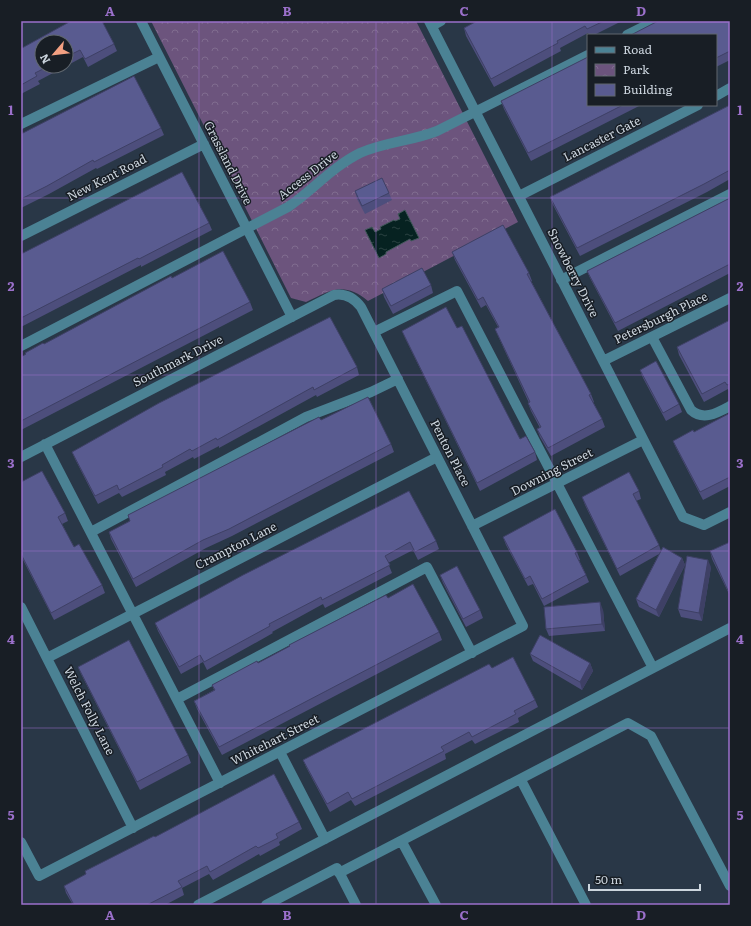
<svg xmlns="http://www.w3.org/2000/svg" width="751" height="926" font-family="Literata,serif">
<defs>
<pattern id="park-crowns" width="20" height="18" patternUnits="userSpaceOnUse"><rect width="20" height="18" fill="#6c547d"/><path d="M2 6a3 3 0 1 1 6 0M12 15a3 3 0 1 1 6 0" fill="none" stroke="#806c8f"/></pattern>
<pattern id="water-ripples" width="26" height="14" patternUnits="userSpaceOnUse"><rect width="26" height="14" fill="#062221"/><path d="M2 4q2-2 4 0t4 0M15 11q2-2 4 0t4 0" fill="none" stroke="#294141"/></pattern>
</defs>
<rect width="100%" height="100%" fill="#293747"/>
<path fill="url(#park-crowns)" d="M151 21H416L518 222 368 301C344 281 331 290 306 302L291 298Z"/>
<path fill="url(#water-ripples)" stroke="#41585a" d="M405 210 419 238 411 241 410 239 386 252V254L379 258 365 230 372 227 375 232 381 229 380 227 394 220 395 221 400 219 398 214Z"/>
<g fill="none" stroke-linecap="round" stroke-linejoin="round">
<path stroke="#4b8294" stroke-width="10" d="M141 21 292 317
M429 21 683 517 704 525 730 512
M432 26 441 21
M627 35 655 21
M716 96 730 88
M21 124 159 57
M519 196 698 105
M21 236 204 144
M561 280 730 194
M652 337 691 410C703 421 717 413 730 406
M21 346 288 207C313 190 332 167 360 153 384 142 412 141 437 131L588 55
M603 361 730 298
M45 444 220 783
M21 457 334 295C345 293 354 298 361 307L523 626 39 876 21 842
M472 526 643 440
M91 532 306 417 371 392 398 379
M21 607 133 828
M47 658 437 457
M653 668 730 628
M177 699 427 567 472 653
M280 752 325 839
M521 780 586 905
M402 842 436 905
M339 873 628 723 651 736 730 886
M198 905 653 668 457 291 374 332
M266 905 337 868 356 905"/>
</g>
<path fill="#4d4e7c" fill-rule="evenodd" d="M71 21H102L114 44 117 51 88 67 83 57 38 81 40 84 21 94V47L22 48ZM42 42H66V66H42Z
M477 21H622L594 35H589L588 33 560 48 561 51 494 87 466 36 464 28Z
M730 21V60L716 67V35Z
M501 101 588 105H641L531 161 504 109Z
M730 105V179L707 192 580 256 553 205 550 197Z
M161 128 164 135 97 169 96 168 49 194 21 208V134Z
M355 191 389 193 392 200 365 214 357 199Z
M730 198V273L618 331 590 278 587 271Z
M209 223 212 230 141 267V265L21 327V254Z
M452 252 529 273 532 281H531L591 394 594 402H593L602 419 605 427 551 456 540 437 537 429 540 428 531 411 528 403H529L498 336 495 329 498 327 486 305 481 308 455 260Z
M172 278 250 302 253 310 21 430V357Z
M431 285 433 293 393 314 384 297 382 289Z
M730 320V393L728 389 704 402 679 355 677 347Z
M457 328 520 439 535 452 537 460 480 491 405 338 402 331Z
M357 367 359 375 317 397 316 395 219 448V446L194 459 193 457 165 472 166 475 122 497 119 493 98 504 75 459 72 452Z
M640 370 679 404 682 412 666 421 643 378Z
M730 413V486L703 500 676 448 673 441 694 432Z
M321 420 391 444 394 452 232 536 206 548 136 587 111 539 109 532 130 521 128 515Z
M21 482 65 513 68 521 62 524 74 547 102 585 105 593 54 620 21 556Z
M409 491 436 541 439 549 418 560 413 550 388 563 392 573 325 608 323 604 272 632 273 633 207 670 203 662 181 674 158 631 155 623Z
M639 491 641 499 636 501 659 545 661 551 682 558 685 565 659 617 639 607 636 599 659 554 620 576 585 505 582 497Z
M503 537 577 552 580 560H579L586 575 589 582 544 606 533 584 528 586 506 545Z
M730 542V596L712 559 710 551Z
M711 567 702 621 681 617 678 609Z
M440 575 480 610 483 618 466 627 443 583Z
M388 598 439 632 442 640 222 755 197 709 194 701 214 690 212 685 258 663Z
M603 610 605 631 549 636 546 629Z
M530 654 590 663 593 671 582 690 533 661Z
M78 667 188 755 191 763 140 790 81 674Z
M492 668 535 700 538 707 518 718 519 722 475 744 472 740 445 754 446 759 355 806 351 800 330 812 306 767 303 760Z
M299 822 302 829 279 842 280 845 260 856 259 854 213 880 209 874 182 888 184 895 165 905H73L66 893 64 886 155 837Z"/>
<path fill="#3e4065" d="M682 558 685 565 659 617 656 610Z
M708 560 711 567 702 621 699 613Z
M600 602 603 610 605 631 602 624Z
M590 663 593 671 582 690 580 682Z"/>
<path fill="#595b90" stroke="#3e4065" d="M71 21H102L114 44 85 59 80 50 66 57V42H42V66H49L35 73 37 76 21 85V47L22 48Z
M477 21H604L587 29 585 26 557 41 558 43 491 79 464 28Z
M658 21H730V51L716 58V35H631Z
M588 57V105H623L528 153 501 101Z
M134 76 161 128 94 162 93 160 47 186 21 199V134Z
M730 105V170L704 184 577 248 550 197Z
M182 172 209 223 139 259 138 258 21 318V254Z
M382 178 389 193 362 206 355 191Z
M730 198V264L615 323 587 271Z
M503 225 529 273 527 274 591 394 589 395 602 419 548 448 537 429 541 427 528 403 530 402 495 329 499 327 483 297 478 300 452 252Z
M223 251 250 302 21 421V357L26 354 25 353 43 343 44 344 171 276 172 278Z
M422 268 431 285 391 306 382 289Z
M446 307 457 328 462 326 520 439 526 436 535 452 477 483 402 331Z
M330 317 357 367 314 390 313 387 217 440 216 438 192 451 190 449 162 465 163 467 119 490 117 485 95 496 72 452 159 403Z
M730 320V384L727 385 725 382 702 394 677 347Z
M656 361 679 404 663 413 640 370Z
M368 397 391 444 229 529 203 540 133 579 109 532 130 521 128 515 319 417 321 420Z
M730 413V477L700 492 673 441 693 430 694 432Z
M42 471 65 513 58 517 74 547 79 544 102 585 51 613 21 554V482Z
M629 472 639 491 633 494 659 545 617 569 582 497Z
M409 491 436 541 415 552 410 542 385 556 390 565 322 600 321 597 269 624 270 626 204 662 200 655 179 667 155 623 243 575Z
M555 509 577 552 575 553 586 575 542 599 530 576 525 579 503 537Z
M730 542V595L710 551Z
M663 547 682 558 656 610 636 599Z
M687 556 708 560 699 613 678 609Z
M457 566 480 610 463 619 440 575Z
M413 584 439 632 219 747 194 701 215 690 212 685 257 661 258 663 290 646 289 645 386 595 388 598Z
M600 602 602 624 546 629 544 607Z
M540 635 590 663 580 682 530 654Z
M129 640 188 755 137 782 78 667Z
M513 657 535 700 514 711 516 714 472 737 469 732 441 747 444 751 352 799 348 792 327 804 303 760 489 664 492 668Z
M274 774 299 822 276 834 278 838 258 848 256 846 210 872 207 866 178 881 182 887 147 905H74L64 886 86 874 85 871 154 836 155 837Z"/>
<path fill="none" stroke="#9b70cb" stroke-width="1" stroke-opacity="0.55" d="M199 21V905M376 21V905M552 21V905M21 198H730M21 375H730M21 551H730M21 728H730"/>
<g text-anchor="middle" stroke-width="3" stroke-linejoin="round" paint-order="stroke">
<g font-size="12" fill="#ccd5de" stroke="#181e25">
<text transform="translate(602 139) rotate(-27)" y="4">Lancaster Gate</text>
<text transform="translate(228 163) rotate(63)" y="4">Grassland Drive</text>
<text transform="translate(308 175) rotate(-38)" y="4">Access Drive</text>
<text transform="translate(107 178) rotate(-27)" y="4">New Kent Road</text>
<text transform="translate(573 273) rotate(63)" y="4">Snowberry Drive</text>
<text transform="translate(661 318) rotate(-26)" y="4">Petersburgh Place</text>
<text transform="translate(178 361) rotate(-27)" y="4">Southmark Drive</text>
<text transform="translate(450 453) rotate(63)" y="4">Penton Place</text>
<text transform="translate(552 472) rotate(-27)" y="4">Downing Street</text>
<text transform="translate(236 546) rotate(-27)" y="4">Crampton Lane</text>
<text transform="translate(89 711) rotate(63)" y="4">Welch Folly Lane</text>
<text transform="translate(275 740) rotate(-27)" y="4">Whitehart Street</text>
</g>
</g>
<rect width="751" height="926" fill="none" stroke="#181e25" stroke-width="44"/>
<rect x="587" y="34" width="130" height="72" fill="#181e25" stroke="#60676f"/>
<rect x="595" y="47" width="20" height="6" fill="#4b8294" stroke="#60676f"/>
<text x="623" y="54" font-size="12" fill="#ccd5de">Road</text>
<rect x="595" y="64" width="20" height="12" fill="url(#park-crowns)" stroke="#60676f"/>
<text x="623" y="74" font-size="12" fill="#ccd5de">Park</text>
<rect x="595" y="84" width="20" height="12" fill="#595b90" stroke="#60676f"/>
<text x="623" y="94" font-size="12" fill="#ccd5de">Building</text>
<g transform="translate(54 54) rotate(242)"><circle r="19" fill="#181e25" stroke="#60676f"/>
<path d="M0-3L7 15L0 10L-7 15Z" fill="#f3a082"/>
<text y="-6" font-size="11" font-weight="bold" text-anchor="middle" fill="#ccd5de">N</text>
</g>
<path d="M589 884v6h111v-6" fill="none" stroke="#ccd5de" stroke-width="2"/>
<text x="595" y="884" font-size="12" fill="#ccd5de" stroke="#181e25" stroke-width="3" paint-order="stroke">50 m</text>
<rect x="22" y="22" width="707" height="882" fill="none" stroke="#9b70cb" stroke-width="1.5"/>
<g font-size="13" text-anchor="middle" font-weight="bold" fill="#9b70cb">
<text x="110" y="16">A</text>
<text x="287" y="16">B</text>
<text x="464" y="16">C</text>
<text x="641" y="16">D</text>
<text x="11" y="115">1</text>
<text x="740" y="115">1</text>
<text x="11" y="291">2</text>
<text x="740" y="291">2</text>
<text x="11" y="468">3</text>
<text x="740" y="468">3</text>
<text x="11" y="644">4</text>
<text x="740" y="644">4</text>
<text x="11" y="820">5</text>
<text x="740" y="820">5</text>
<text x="110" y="920">A</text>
<text x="287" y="920">B</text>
<text x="464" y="920">C</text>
<text x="641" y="920">D</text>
</g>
</svg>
